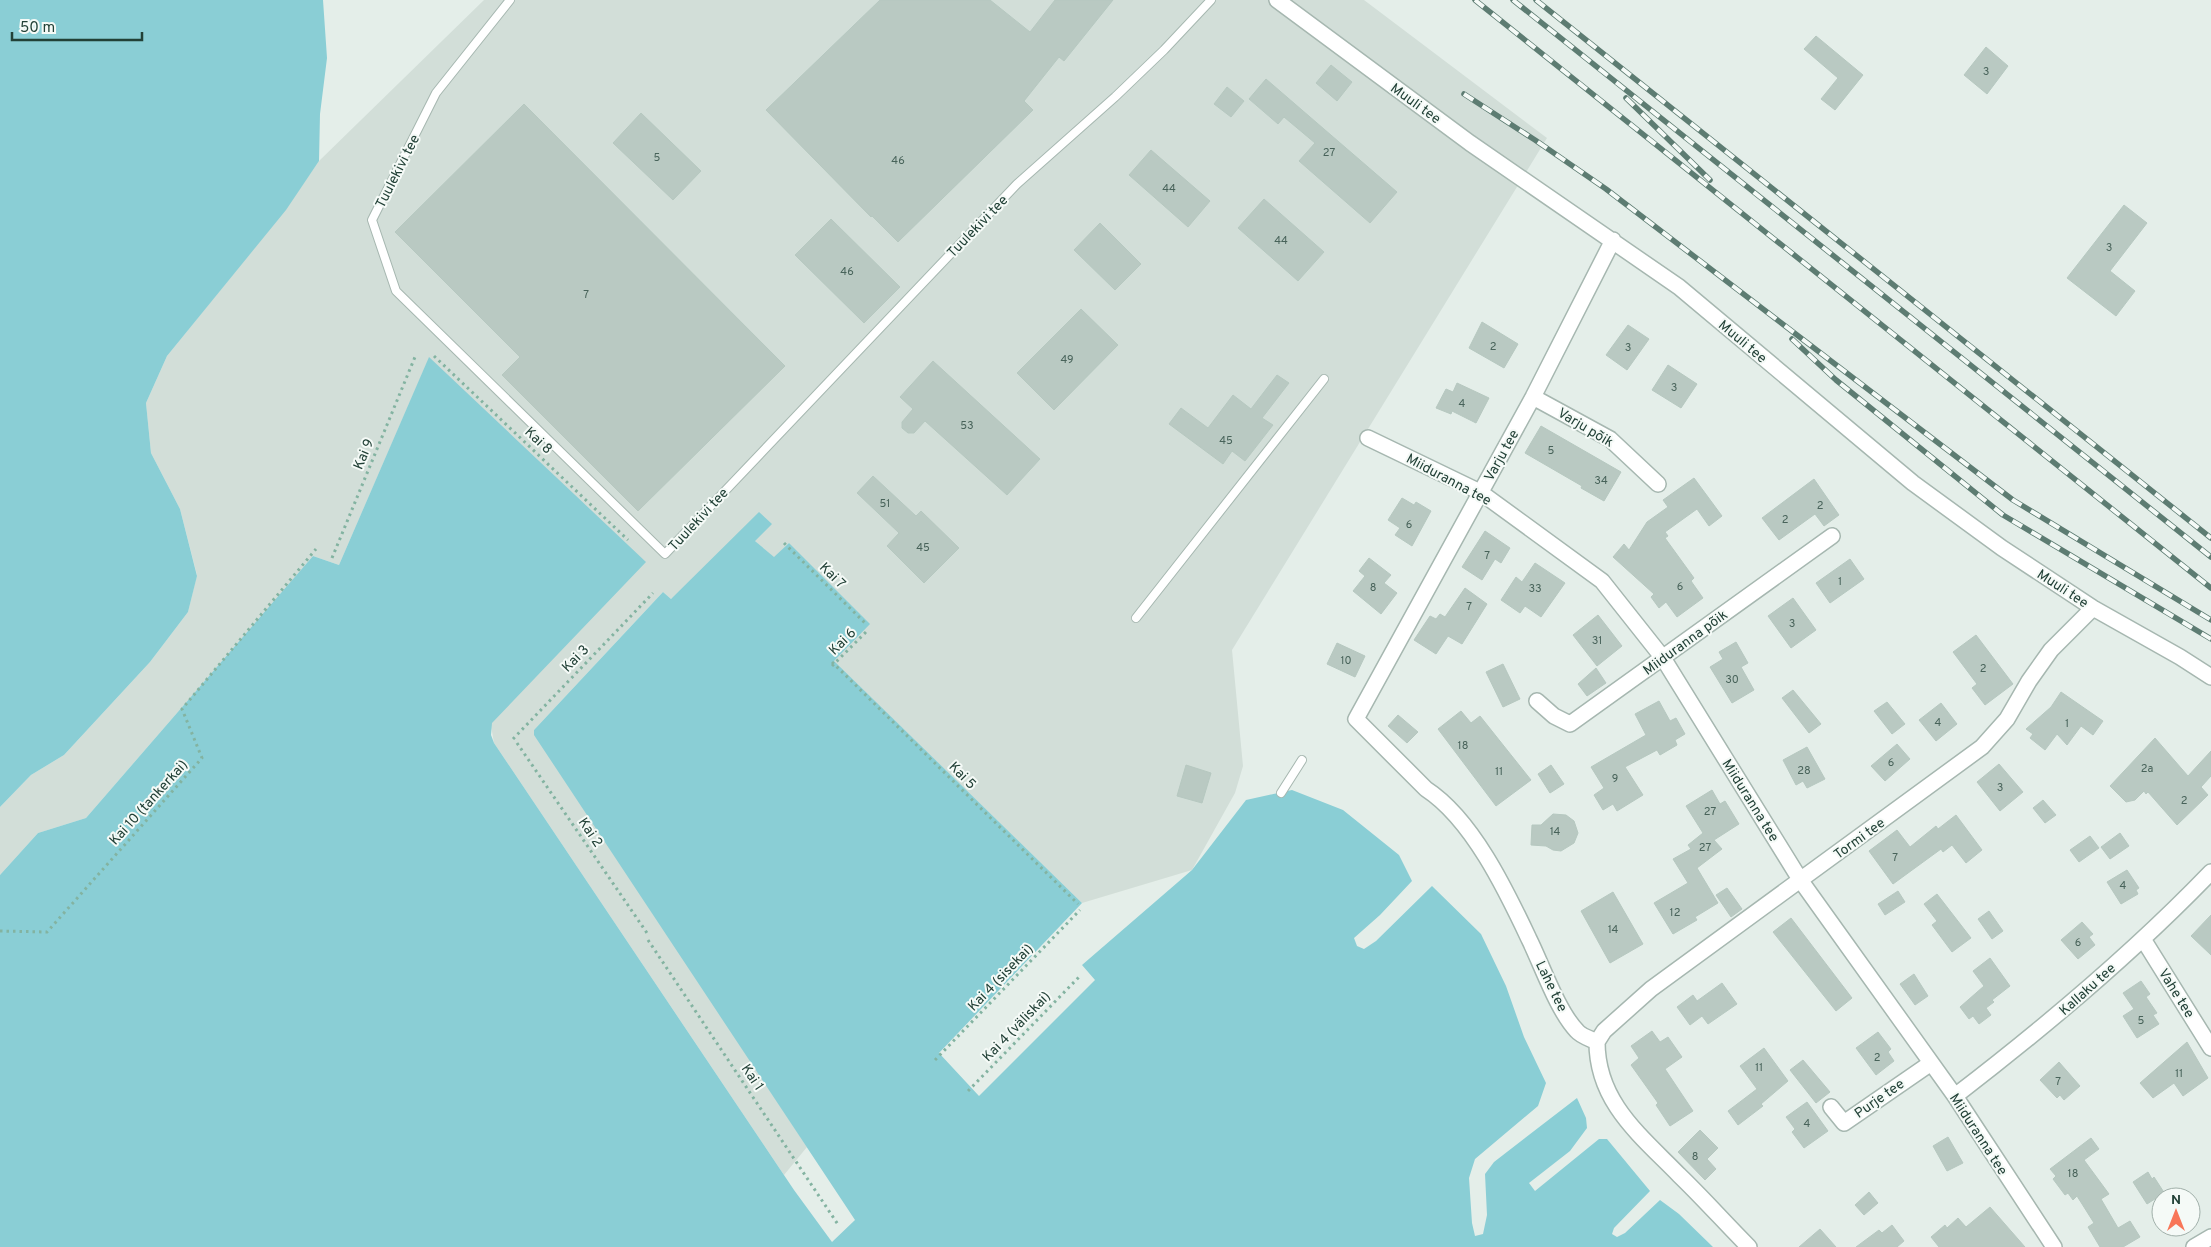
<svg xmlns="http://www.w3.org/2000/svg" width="2211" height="1247" font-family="Overpass,sans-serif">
<rect width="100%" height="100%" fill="#e4eee9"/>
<path fill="#d2ded8" d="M484 0H1364L1547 138 1232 650 1243 766 1235 793 1192 870 1082 903 833 661 789 543 774 558 755 541 671 599 663 592 534 730 807 1147 784 1175 494 743 429 358 339 565 313 556 86 818 38 833 0 875V807L31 775 64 755 150 662 188 612 197 575 180 509 151 453 146 403 167 356 285 210 319 161Z"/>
<path fill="#8aced5" d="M0 0H323L327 58 320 114 319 161 286 210 167 356 146 403 151 453 180 509 197 576 188 612 150 662 64 755 31 775 0 807Z
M429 357 646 562 492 723 491 735 494 743 794 1190 832 1242 855 1220 534 735V730L663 592 671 599 759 512 772 524 755 541 774 557 789 543 870 624 834 661 1082 903 939 1053 979 1096 1095 980 1082 965 1192 870 1246 800 1292 790 1343 810 1399 855 1412 881 1380 915 1354 938 1357 946 1364 949 1376 941 1432 886 1481 934 1506 986 1524 1037 1546 1083 1538 1106 1475 1159 1469 1178 1472 1223 1475 1236 1483 1234 1487 1215 1485 1174 1494 1162 1577 1098 1586 1118 1587 1128 1570 1151 1529 1183 1535 1191 1599 1139H1607L1650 1191 1614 1228 1612 1234 1617 1237 1625 1233 1660 1200 1679 1214 1713 1247H0V875L38 833 86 818 313 556 339 565Z"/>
<path fill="#b9c9c2" stroke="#b6c8c0" d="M880 0H990L1030 32 1055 0H1113L1064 61 1059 57 1024 101 1033 110 898 242 872 216 871 217 766 110Z
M1816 36 1863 75 1835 110 1821 99 1838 78 1804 49Z
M1986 47 2008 66 1987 94 1964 75Z
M1331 65 1352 82 1337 101 1316 83Z
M1266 79 1397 192 1370 223 1299 161 1315 143 1284 117 1278 124 1249 99Z
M1227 87 1244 101 1231 117 1214 104Z
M524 104 785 366 638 511 502 375 520 357 395 232Z
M641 113 701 171 673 200 613 143Z
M1151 150 1210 201 1188 227 1129 175Z
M1264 199 1324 252 1298 281 1238 228Z
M2124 205 2147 223 2110 271 2135 291 2116 316 2067 278Z
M831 219 900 287 864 323 795 255Z
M1100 223 1141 264 1115 290 1074 250Z
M1081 309 1118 345 1054 410 1017 373Z
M1482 322 1518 344 1504 368 1469 348Z
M1628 325 1649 339 1627 370 1606 355Z
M933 361 1040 459 1007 495 925 421 914 433H908L902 428V422L913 409 900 397Z
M1668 365 1697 384 1681 408 1652 390Z
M1277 375 1289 383 1262 418 1273 425 1245 461 1232 451 1223 464 1169 424 1181 408 1208 428 1233 395 1251 409Z
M1457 383 1489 398 1476 423 1452 411 1451 414 1436 408 1446 389 1453 392Z
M1541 426 1621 472 1604 501 1581 488 1582 486 1525 453Z
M873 476 916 516 921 511 959 548 924 583 887 546 899 533 857 493Z
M1694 478 1722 516 1709 526 1697 509 1665 532 1668 536 1665 538 1694 578 1691 581 1703 598 1677 617 1666 602 1659 608 1651 597 1654 594 1613 557 1624 544 1629 550 1647 522 1668 507 1663 500Z
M1814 479 1839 515 1824 526 1815 514 1779 540 1762 518Z
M1402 498 1414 505 1416 502 1431 511 1412 546 1395 535 1400 528 1388 520Z
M1485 531 1510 548 1501 563 1495 559 1482 580 1462 567Z
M1369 558 1391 575 1384 583 1397 593 1381 614 1353 591 1365 576 1359 571Z
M1850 559 1864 579 1830 603 1816 583Z
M1535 563 1565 583 1541 617 1525 606 1520 613 1501 600 1516 577 1522 582Z
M1465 588 1487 604 1462 644 1448 636 1436 654 1414 640 1430 616 1436 619 1440 614 1445 617Z
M1793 598 1816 630 1791 648 1768 616Z
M1598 615 1622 646 1597 666 1573 635Z
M1976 635 2013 684 1985 705 1972 688 1977 684 1953 652Z
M1736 642 1748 663 1741 667 1754 690 1732 703 1710 667 1723 659 1719 652Z
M1337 643 1365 656 1355 677 1327 664Z
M1503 664 1520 699 1503 707 1486 672Z
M1596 668 1606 683 1587 696 1578 684Z
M1793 690 1821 724 1809 733 1782 698Z
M2061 692 2103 721 2093 735 2081 726 2067 745 2057 734 2045 750 2030 738 2033 734 2026 729 2051 707Z
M1659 701 1670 721 1676 718 1685 734 1675 740 1677 745 1660 755 1657 750 1625 767 1643 795 1617 811 1613 804 1603 810 1594 795 1604 788 1591 767 1646 735 1635 714Z
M1887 702 1905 724 1892 734 1874 711Z
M1941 703 1957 724 1936 741 1919 720Z
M1461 711 1471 723 1480 716 1531 780 1496 806 1438 729Z
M1398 715 1418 732 1407 743 1388 726Z
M2155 738 2188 776 2211 751V776L2201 787 2208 795 2177 825 2148 792 2146 794 2144 791 2135 800 2126 802 2110 786Z
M1897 744 1910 759 1885 781 1871 766Z
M1807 747 1825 779 1807 788 1803 781 1796 785 1783 760Z
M1999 764 2023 792 2000 811 1977 782Z
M1186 765 1211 773 1202 803 1177 796Z
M1551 765 1564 784 1550 793 1538 774Z
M1712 790 1720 804 1725 801 1739 824 1714 840 1722 849 1697 868 1718 903 1695 917 1697 920 1673 934 1654 903 1688 883 1673 859 1691 849 1688 845 1703 833 1686 806Z
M2043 800 2056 815 2045 823 2033 808Z
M1553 814 1566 815 1574 821 1578 833 1574 843 1561 851 1553 850 1546 846 1531 845 1532 825H1541Z
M1956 815 1982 850 1966 863 1952 845 1943 852 1941 849 1893 884 1869 851 1897 830 1910 847 1936 826 1938 829Z
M2120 833 2129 846 2110 859 2101 847Z
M2090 836 2099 848 2079 862 2070 850Z
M2127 870 2139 888 2136 890 2138 894 2121 904 2107 882Z
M1727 888 1742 909 1731 917 1716 895Z
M1898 891 1905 902 1885 915 1878 904Z
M1613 892 1643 944 1610 963 1581 911Z
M1937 894 1971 938 1952 952 1932 925 1937 921 1924 904Z
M1989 911 2003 931 1992 939 1978 919Z
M2211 915V955L2191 936Z
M1791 918 1852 998 1836 1011 1773 932Z
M2082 922 2093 934 2089 937 2095 945 2078 959 2061 940Z
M1990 958 2010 986 1992 1000 1994 1002 1986 1008 1991 1015 1979 1024 1973 1016 1969 1019 1960 1007 1984 986 1973 971Z
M1914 974 1928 996 1915 1005 1900 984Z
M2141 981 2150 994 2146 997 2157 1013 2153 1015 2159 1024 2137 1038 2123 1016 2134 1009 2123 993Z
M1722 983 1737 1004 1708 1024 1702 1016 1690 1025 1677 1007 1693 995 1697 1001Z
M1652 1031 1660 1042 1668 1037 1682 1057 1665 1069 1693 1111 1670 1126 1656 1105 1658 1103 1631 1065 1639 1058 1631 1046Z
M1878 1032 1891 1049 1888 1052 1894 1061 1876 1075 1856 1048Z
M2187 1042 2208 1078 2183 1096 2174 1083 2153 1098 2140 1083Z
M1764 1048 1788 1081 1761 1104 1763 1106 1738 1125 1728 1111 1757 1089 1740 1066Z
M1803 1060 1830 1092 1816 1103 1790 1070Z
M2059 1062 2080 1086 2064 1100 2060 1095 2057 1098 2040 1080Z
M1807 1102 1828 1131 1804 1148 1792 1132 1795 1129 1786 1117Z
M1700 1130 1718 1148 1707 1159 1716 1169 1705 1180 1678 1152Z
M1948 1137 1963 1163 1947 1171 1933 1146Z
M2091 1138 2099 1149 2084 1160 2109 1194 2101 1199 2118 1228 2130 1221 2140 1237 2123 1247H2100L2088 1227 2094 1223 2077 1196 2073 1200 2068 1193 2065 1195 2053 1179 2056 1176 2050 1169Z
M2148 1172 2152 1179 2154 1177 2167 1197H2158L2147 1204 2133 1182Z
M1869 1192 1878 1203 1864 1215 1855 1205Z
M1990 1207 2025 1247H1939L1931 1237 1945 1225 1947 1228 1958 1218 1966 1227Z
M1892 1225 1904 1241 1897 1247H1856L1879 1230 1882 1233Z
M1820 1229 1836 1247H1799Z"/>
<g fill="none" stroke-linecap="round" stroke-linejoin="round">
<g stroke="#a6b7b0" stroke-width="10">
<path id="service" d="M510 0 436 93 372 220 396 291 665 554 1017 184 1115 97 1164 50 1211 0
M1136 618 1324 379
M1281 793 1302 760"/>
</g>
<g stroke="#a6b7b0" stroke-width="18">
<path id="minor" d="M1277 0 1470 143 1679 287 1913 483 2002 548 2093 608 2180 657 2211 677
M1613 240 1533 397 1356 719 1426 789C1472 819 1506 890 1529 939 1542 965 1557 1010 1577 1031 1581 1036 1591 1039 1597 1042 1597 1102 1640 1135 1679 1175 1703 1198 1725 1223 1749 1247
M1533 397 1610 439 1658 484
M1368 438 1480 492 1602 581 1663 658 1801 881 1955 1096 2054 1247
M1537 701 1554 716 1570 724 1832 536
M2143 939 2211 1048
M1597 1042 1604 1031 1651 989 1982 747 2007 719 2029 681 2051 650 2093 608
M1955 1096C2045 1027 2132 954 2211 872
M1831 1107 1844 1123 1931 1063
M2194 1247 2211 1237"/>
</g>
<path stroke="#83b3a1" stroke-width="3" stroke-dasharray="2.5 4" stroke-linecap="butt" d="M434 356 628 540
M784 543 866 624
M332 558 415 357
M832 662 1078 904
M832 666 867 631
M513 739 653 593
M517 743 647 933
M0 931 47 932 202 758 182 709 316 549
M648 940 839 1226
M935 1060 1080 910
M968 1091 1079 977"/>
<use href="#service" stroke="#fff" stroke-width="8"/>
<use href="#minor" stroke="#fff" stroke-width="15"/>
<g stroke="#5d7c72" stroke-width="5.5">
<path id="rail" d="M1475 0 2211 588
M1513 0 2211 557
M1536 0 2211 538
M1464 94 1535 140 1606 189 2013 500 2211 620
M1626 98 1710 180
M1792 339 1836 380 2003 515 2211 639"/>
</g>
<use href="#rail" stroke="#f5faf7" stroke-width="4" stroke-dasharray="11" stroke-linecap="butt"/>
</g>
<g text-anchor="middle" stroke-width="4" stroke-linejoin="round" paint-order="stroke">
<g font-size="11" fill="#48635a">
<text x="1986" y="75">3</text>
<text x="1329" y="156">27</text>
<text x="657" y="161">5</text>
<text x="898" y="164">46</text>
<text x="1169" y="192">44</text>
<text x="1281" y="244">44</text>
<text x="2109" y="251">3</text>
<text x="847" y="275">46</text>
<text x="586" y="298">7</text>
<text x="1493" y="350">2</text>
<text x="1628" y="351">3</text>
<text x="1067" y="363">49</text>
<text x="1674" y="391">3</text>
<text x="1462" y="407">4</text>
<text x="967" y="429">53</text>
<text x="1226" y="444">45</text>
<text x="1551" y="454">5</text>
<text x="1601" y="484">34</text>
<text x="885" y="507">51</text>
<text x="1820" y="509">2</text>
<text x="1785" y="523">2</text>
<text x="1409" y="528">6</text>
<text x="923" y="551">45</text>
<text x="1487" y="559">7</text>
<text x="1840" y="585">1</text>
<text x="1680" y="590">6</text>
<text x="1373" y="591">8</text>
<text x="1535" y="592">33</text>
<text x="1469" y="610">7</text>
<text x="1792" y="627">3</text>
<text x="1597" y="644">31</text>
<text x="1346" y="664">10</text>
<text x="1983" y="672">2</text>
<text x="1732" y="683">30</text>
<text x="1938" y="726">4</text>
<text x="2067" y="727">1</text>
<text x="1463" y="749">18</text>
<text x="1891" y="766">6</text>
<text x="2147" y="772">2a</text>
<text x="1804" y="774">28</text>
<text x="1499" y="775">11</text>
<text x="1615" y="782">9</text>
<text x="2000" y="791">3</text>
<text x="2184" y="804">2</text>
<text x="1710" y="815">27</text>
<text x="1555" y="835">14</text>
<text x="1705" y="851">27</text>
<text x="1895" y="861">7</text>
<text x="2123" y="889">4</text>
<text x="1675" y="916">12</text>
<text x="1613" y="933">14</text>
<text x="2078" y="946">6</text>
<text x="2141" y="1024">5</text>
<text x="1877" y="1061">2</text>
<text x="1759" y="1071">11</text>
<text x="2179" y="1077">11</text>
<text x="2058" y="1085">7</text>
<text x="1807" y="1127">4</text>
<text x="1695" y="1160">8</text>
<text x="2073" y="1177">18</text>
</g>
<g font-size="14" fill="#224137" stroke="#f5faf7">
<text transform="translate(1416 103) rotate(36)" y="5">Muuli tee</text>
<text transform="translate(397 171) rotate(-63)" y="5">Tuulekivi tee</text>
<text transform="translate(977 226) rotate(-46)" y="5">Tuulekivi tee</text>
<text transform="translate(1743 341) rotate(40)" y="5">Muuli tee</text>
<text transform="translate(1586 427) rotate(31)" y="5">Varju põik</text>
<text transform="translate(539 440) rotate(43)" y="5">Kai 8</text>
<text transform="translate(363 454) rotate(-67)" y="5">Kai 9</text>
<text transform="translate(1501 455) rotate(-61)" y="5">Varju tee</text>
<text transform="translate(1449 479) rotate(28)" y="5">Miiduranna tee</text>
<text transform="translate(698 519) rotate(-47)" y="5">Tuulekivi tee</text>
<text transform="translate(833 575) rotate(45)" y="5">Kai 7</text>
<text transform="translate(2063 588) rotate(33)" y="5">Muuli tee</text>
<text transform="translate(842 641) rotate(-45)" y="5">Kai 6</text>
<text transform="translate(1685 642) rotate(-36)" y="5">Miiduranna põik</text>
<text transform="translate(575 658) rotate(-46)" y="5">Kai 3</text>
<text transform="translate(963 775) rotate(45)" y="5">Kai 5</text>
<text transform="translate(1751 800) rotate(58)" y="5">Miiduranna tee</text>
<text transform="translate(148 802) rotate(-48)" y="5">Kai 10 (tankerkai)</text>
<text transform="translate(591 832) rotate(56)" y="5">Kai 2</text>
<text transform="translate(1859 838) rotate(-36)" y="5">Tormi tee</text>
<text transform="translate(1000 977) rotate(-46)" y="5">Kai 4 (sisekai)</text>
<text transform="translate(1552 986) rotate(64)" y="5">Lahe tee</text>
<text transform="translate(2087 989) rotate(-42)" y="5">Kallaku tee</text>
<text transform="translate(2177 993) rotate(58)" y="5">Vahe tee</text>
<text transform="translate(1016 1026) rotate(-46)" y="5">Kai 4 (väliskai)</text>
<text transform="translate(753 1077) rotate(56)" y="5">Kai 1</text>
<text transform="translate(1879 1098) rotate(-35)" y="5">Purje tee</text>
<text transform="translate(1979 1134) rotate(57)" y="5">Miiduranna tee</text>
</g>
</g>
<g transform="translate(2176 1212)"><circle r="24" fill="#f5faf7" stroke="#a1b0aa"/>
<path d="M0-4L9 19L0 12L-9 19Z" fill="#f87658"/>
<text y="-8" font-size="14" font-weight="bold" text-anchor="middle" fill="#224137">N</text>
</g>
<path d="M12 32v8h130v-8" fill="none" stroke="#224137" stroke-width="2.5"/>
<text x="20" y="32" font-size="15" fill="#224137" stroke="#f5faf7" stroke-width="4" paint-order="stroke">50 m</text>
</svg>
